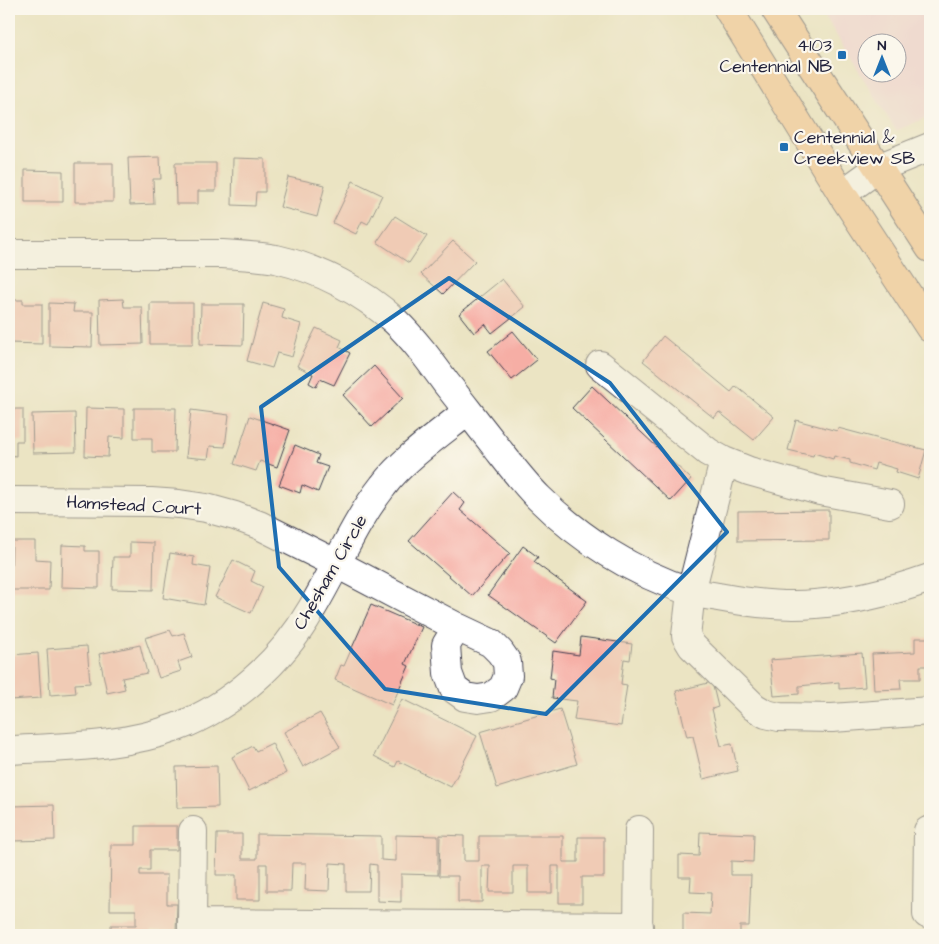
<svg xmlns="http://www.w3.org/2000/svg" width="939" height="944" font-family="'Architects Daughter',sans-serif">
<rect width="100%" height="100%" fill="#fbf7ec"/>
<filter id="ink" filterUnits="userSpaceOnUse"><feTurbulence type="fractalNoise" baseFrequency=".02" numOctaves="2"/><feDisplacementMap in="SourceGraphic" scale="10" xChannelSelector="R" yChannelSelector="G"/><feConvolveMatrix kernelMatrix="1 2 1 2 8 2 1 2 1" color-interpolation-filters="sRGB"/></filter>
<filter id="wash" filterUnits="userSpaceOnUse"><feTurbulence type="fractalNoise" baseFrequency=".0096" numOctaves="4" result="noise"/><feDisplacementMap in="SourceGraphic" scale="20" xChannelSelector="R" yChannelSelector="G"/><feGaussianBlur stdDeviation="1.12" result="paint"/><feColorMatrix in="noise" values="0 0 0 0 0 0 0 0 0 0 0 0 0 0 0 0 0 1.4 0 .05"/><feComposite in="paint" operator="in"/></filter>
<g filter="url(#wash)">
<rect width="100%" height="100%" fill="#ebe4c3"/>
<path fill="#f4cfde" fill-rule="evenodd" d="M820 9H930V116L896 131ZM866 42H896V72H866Z"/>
<g id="blocks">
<path fill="#f6aea5" d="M160 157 161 179H153L154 204 130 205 128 158Z
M233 158 265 159V192H256L255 206 232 205Z
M75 163H113V202H75Z
M175 163H216V191H198V204H176Z
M25 170 63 171V202H25Z
M288 177 325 185 317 217 280 207Z
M353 181 382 195 368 224 362 221 356 234 333 223Z
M395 216 427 236 409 263 377 242Z
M453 241 475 261 443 294 421 274Z
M502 279 525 307 492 333 485 324 474 333 459 314Z
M123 299 124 307H142L143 344 100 345 99 300Z
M9 300H23V304H42V344L9 343Z
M49 303 74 304 73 312H93L92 347 49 346Z
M150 303H193V344H150Z
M263 303 284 309 282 318 301 324 292 357 277 353 272 368 247 361Z
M201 304H244L243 345 200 344Z
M316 328 342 340 339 347 350 353 334 385 320 379 316 387 309 383 313 374 297 366Z
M513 331 537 360 512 380 488 351Z
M663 336 731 392 736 386 774 417 754 440 719 412 714 418 643 361Z
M374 366 403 398 372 427 343 395Z
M592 386 691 479 671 501 572 408Z
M86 408 124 409V438L109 437 108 457 85 456Z
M134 408H176L175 452H152V438H134Z
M9 409H23V441H16V456L9 455Z
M191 410 229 415 225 447 210 446 208 459 186 457Z
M75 413 76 452 33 453 32 414Z
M250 416 290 430 277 467 260 461 256 471 234 464Z
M796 420 837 431 838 428 891 442V441L926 450 918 479 896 472 897 469 876 463 874 470 850 463V460L834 456 833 459 814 453 813 456 788 450Z
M295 445 319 455 316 463 328 467 318 492 302 485 300 493 279 485Z
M453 492 465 503 460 510 510 553 472 596 409 541Z
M829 510V540L738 541V511Z
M12 541H35V559L50 560 49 590H11Z
M130 542 154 543 153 590 112 589 113 557H130Z
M62 545 85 546V551H99V588L61 587Z
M523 546 538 557 534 562 587 601 556 643 488 595Z
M170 553 194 557 193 565 210 568 204 605 163 598Z
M233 560 255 571 251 581 263 587 251 613 215 597Z
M371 605 422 627 405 664 409 666 392 705 335 680 341 665 344 666Z
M170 630 173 636 184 633 192 657 178 662 181 671 159 678 145 638Z
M581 637 632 644 630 660 624 659 621 684 627 685 621 726 574 720 577 701 552 698 554 679 550 678 553 651 579 655Z
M915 638H930V666H920V679H900L901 689 874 690 872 654 915 652Z
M140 645 147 673 122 678 125 689 107 693 99 654Z
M87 646 90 683 75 684 76 693 50 695 47 649Z
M38 653 41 698 9 700V655Z
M862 653 865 687 839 689V682L799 686V694L774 696 770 660Z
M712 682 718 707 712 709 721 746 732 744 738 771 703 779 693 736 687 737 676 691Z
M402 699 477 736 451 787 398 761 395 767 374 756Z
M560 709 577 764 497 788 480 732Z
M320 713 340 747 303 767 284 732Z
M272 743 286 773 249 791 232 757 253 746 256 751Z
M217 766 218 807 177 808 176 767Z
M54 805 55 840 12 841V806Z
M136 826H177V850H150V870H140V875H167V904H177L176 931H151V935H111V925H136V910H110L111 845H136Z
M700 832 754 834 753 862 731 861V875H751L749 926H740V935H683V913L710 914 711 893 690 892 691 877H679V855L699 856Z
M217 834H242V859H257V834L381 836V860L396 861V835L438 836V875L401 874V902L377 901V865L370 864 369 891H346V864L330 863 329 891 305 890 306 863H292L291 891H267V864H260V900H236V875H216Z
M440 835 464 836V861H479V836H563V862H578V837H604V877H582V903H559V866H552V893H528V866H513V892H489L490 866H482V902H458V876H439Z"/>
</g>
</g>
<g filter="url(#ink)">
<use href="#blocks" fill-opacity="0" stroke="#403f4f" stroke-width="1"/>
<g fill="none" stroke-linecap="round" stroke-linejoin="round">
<g stroke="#403f4f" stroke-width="30">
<path id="minor" d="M842 194 878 168 930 147
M9 254H221C239 255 258 256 276 259 319 269 362 291 395 321 414 339 430 361 446 383 462 403 477 423 493 443 508 462 522 481 539 498 580 539 634 573 689 591 698 595 709 595 718 597 750 603 783 607 815 604 855 601 893 591 930 578
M600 365 708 452 724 461 749 471 820 491 890 504
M724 461 691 592 686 636 692 646 754 707 766 714 779 717 832 718 930 711
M9 501 151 502 179 504 206 508 235 516 259 525 337 564 457 627 491 643 500 652 507 662 508 676 503 688 491 697 478 699 465 697 454 689 448 673 446 645 457 627
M9 750C64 747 124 747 177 727 232 706 282 661 311 610 336 569 353 524 383 486 403 459 441 433 468 411
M927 914 928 831
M192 923 193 831
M192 935V923L639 926
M638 935 639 830"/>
</g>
<g stroke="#403f4f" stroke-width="30">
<path id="major" d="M728 9 842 194 930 328
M775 9 930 248"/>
</g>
<use href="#minor" stroke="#fff" stroke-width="28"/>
<use href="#major" stroke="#f7be88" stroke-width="28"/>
</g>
</g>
<path d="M0 0H939V944H0ZM449 278 610 383 727 532 546 714 385 689 279 567 261 407Z" fill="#ebe4c3" fill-opacity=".55" fill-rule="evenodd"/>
<path fill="none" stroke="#1f6fb2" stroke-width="4" stroke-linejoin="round" d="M449 278 610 383 727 532 546 714 385 689 279 567 261 407Z"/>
<g fill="#1f6fb2" stroke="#fbf7ec" stroke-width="2">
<rect x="837" y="50" width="10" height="10" rx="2.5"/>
<rect x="779" y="142" width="10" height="10" rx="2.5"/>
</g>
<g text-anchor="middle" stroke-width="4.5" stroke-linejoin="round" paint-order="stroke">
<g font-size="18" fill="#22223b" stroke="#fbf7ec" text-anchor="end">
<text x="832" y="51">4103<tspan x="832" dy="21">Centennial NB</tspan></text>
<text x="794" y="143" text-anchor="start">Centennial &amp;<tspan x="794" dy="21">Creekview SB</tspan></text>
</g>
<g font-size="18" fill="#22223b" stroke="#fbf7ec">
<text transform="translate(134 505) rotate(3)" y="6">Hamstead Court</text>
<text transform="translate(330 572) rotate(-60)" y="6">Chesham Circle</text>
</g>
</g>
<rect width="939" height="944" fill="none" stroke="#fbf7ec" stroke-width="30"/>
<g transform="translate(882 58)"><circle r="24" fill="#fbf7ec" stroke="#a4a2a5"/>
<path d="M0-4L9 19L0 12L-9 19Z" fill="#1f6fb2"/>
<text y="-8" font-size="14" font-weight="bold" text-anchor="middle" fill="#22223b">N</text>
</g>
</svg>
